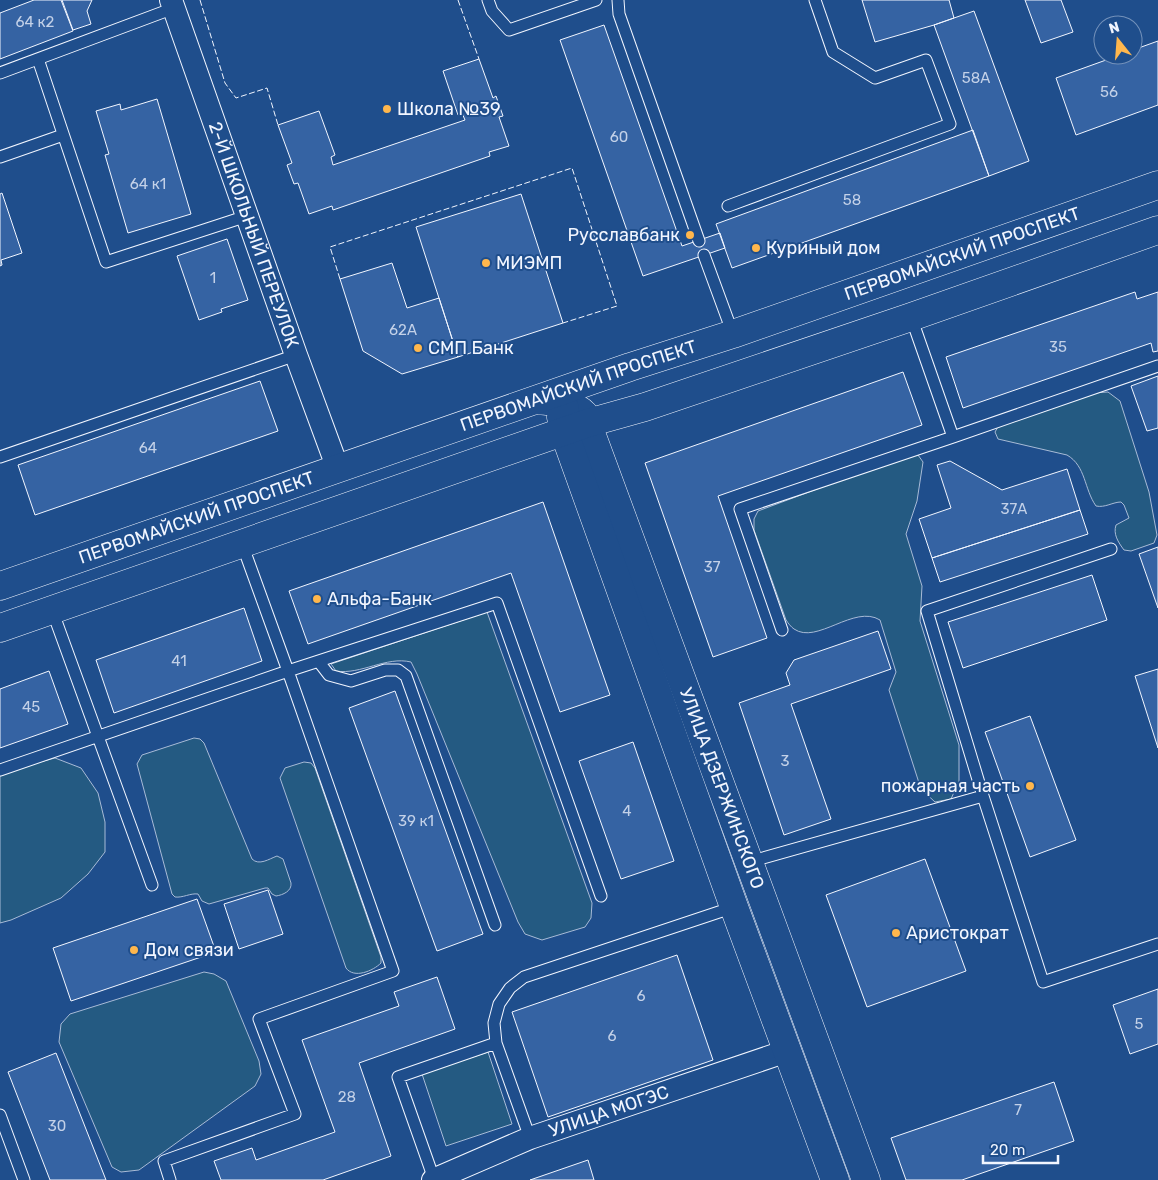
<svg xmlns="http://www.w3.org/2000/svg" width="1158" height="1180" font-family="Rubik,sans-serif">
<rect width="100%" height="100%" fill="#1f4e8c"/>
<path fill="#245a82" stroke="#a8bbd7" d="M1108 392 1120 401 1149 492 1157 535 1154 543 1131 551 1124 550C1118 542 1113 534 1116 525L1129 518 1124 505 1121 502C1113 502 1105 508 1096 506 1084 489 1086 466 1067 455L998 439 995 432 999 425 1092 393Z
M908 455H918L923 462 917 501 906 534 922 586 920 621 959 745V781L951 799 935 802 921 789 889 690 896 672 880 620C854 604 817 645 794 629 791 627 788 623 786 620L754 530V519L758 511Z
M487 612 592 903 591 918 585 927 542 940 525 934 518 922 417 674 411 662C386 656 361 675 336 671L331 664Z
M194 738 200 739 204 743 252 859C259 866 269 859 277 856L283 859 291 883C292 891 283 895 276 896L272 894 268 888H265L209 904 202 901 198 894C190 893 183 898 175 897L172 894 137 764 142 755Z
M55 758 81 768 98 793 105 822V852L88 874 61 898 11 920 0 923V776L32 764Z
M304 762 311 763 315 768 381 957V963C373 971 354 979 346 968L280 778 285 768Z
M204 972 214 974 226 981 259 1061 261 1074 255 1086 139 1170 121 1172 112 1167 59 1042 61 1024 70 1014Z
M488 1052 512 1124 446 1146 422 1074Z"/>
<path fill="#3563a3" stroke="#f2f6ff" d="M34 0H61L73 31 0 59V13Z
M62 0H92L87 11 91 24 73 30Z
M862 0H949L954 18 934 25 875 42Z
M1025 0H1061L1073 32 1041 43Z
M974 11 1029 161 989 176 934 25Z
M604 25 682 246 720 233 725 248 643 276 560 40Z
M1158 41V105L1076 135 1056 78 1120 55H1133V50Z
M479 59 493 98 496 96 503 116 499 117 509 146 489 152 490 156 333 210 332 206 309 214 298 183 294 184 287 165 292 163 278 125 319 111 335 155 331 157 333 165 465 120 462 113 458 115 443 71Z
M157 99 191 214 128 233 105 155 109 154 96 111 120 104 121 110Z
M973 130 989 176 732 268 716 224Z
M2 193 22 253 1 260 2 265 0 266V194Z
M521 194 563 323 458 357 416 227Z
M227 239 248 300 221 309 222 312 199 320 177 256Z
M392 263 407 308 439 298 458 357 402 374 363 351 340 279Z
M1135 292 1137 299 1158 292V351L1153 352 1151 343 963 408 946 357Z
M903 372 922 425 718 496 767 638 713 657 645 463Z
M1158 376V428L1147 431 1131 386Z
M260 381 278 431 35 515 18 465Z
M950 461 1002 490 1067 469 1080 510 932 558 919 519 951 508 937 465Z
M543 502 610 695 560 712 511 573 308 644 289 591Z
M1080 510 1088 534 940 582 932 558Z
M1158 547V608L1139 554Z
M1092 575 1107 620 963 668 948 622Z
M244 608 262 661 114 713 96 660Z
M878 631 891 669 791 704 831 819 784 835 739 703 790 685 786 673 794 660Z
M1158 669V748L1135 676Z
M49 671 68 724 0 748V689Z
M395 691 483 934 437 951 349 708Z
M1030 716 1076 840 1030 857 985 732Z
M633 742 674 861 621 879 579 761Z
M925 859 966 971 867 1007 826 895Z
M268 890 283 934 239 949 224 904Z
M197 899 216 952 71 1001 53 948Z
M677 955 713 1060 548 1117 512 1012Z
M437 977 455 1029 359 1063 391 1156 323 1180H221L214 1161 252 1148 256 1160 335 1132 302 1040 399 1006 394 992Z
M1158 989V1044L1130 1054 1113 1005Z
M56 1053 106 1180H50L8 1072Z
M1054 1082 1074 1141 962 1180H906L891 1138Z
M588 1160 594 1180H530Z"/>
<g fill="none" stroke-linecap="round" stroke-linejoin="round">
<g stroke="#f2f6ff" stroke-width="13">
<path id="lane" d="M488 0 492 11 509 30 596 0
M618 0 619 14 699 241
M38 59 106 262 247 216
M0 73 174 8
M0 157 63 135
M728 206 950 124 926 60 875 78 833 52 815 0
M704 255 733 334
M953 437 1158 366
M0 457 296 355
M242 544 288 671 497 603 601 896
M52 610 152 885
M782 630 740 509 953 437 911 317
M319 662 329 675 351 681 385 670H398L406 676 495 925
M0 770 288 671 393 971 259 1019 295 1114 164 1161 170 1180
M983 796 927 611 1111 549
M749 862 983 796 1043 982 1158 944
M0 1115 24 1180
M530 1138 496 1043 494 1023 499 1004 510 988 524 977 734 907
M434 1179 398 1077 496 1043"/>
</g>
<g stroke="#f2f6ff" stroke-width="24">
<g id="street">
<path id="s1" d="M171 0 296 355 338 469"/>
<path id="s2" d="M433 1180 530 1138 787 1051"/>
</g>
</g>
<g stroke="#f2f6ff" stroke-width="29">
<g id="secondary">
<path id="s3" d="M537 400C552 402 573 402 584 414L866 1180"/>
<path d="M565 409 561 417 564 432 734 907 835 1180"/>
</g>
</g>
<g stroke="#f2f6ff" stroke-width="29">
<g id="primary">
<path id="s4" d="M0 586 630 367 733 334 1158 185"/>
<path d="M0 628 588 423 645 407 911 317 1158 230"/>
</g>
</g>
<use href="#lane" stroke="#1f4e8c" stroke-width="11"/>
<use href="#street" stroke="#1f4e8c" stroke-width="22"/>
<use href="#secondary" stroke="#1f4e8c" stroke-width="28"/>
<use href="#primary" stroke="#1f4e8c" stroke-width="28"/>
<path stroke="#f2f6ff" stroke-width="1" stroke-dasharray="6 2.5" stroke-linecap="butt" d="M200 0 225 83 236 98 267 88 278 125
M458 0 479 59
M340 279 330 247 572 168 617 306 563 323"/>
</g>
<g fill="#ffb74d" stroke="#1f4e8c" stroke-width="2">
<circle cx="387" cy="109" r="5"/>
<circle cx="690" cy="235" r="5"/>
<circle cx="756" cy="248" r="5"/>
<circle cx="486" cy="263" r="5"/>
<circle cx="418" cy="348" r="5"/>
<circle cx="317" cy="599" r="5"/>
<circle cx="1030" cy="786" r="5"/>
<circle cx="896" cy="933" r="5"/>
<circle cx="134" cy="950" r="5"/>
</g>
<g text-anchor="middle" stroke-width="4" stroke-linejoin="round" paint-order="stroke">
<g font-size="15" fill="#c3d1e8">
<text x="35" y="27">64 к2</text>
<text x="976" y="83">58А</text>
<text x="1109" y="97">56</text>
<text x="619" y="142">60</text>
<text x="148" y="189">64 к1</text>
<text x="852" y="205">58</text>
<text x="213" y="283">1</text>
<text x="403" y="335">62А</text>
<text x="1058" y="352">35</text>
<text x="148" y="453">64</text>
<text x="1014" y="514">37А</text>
<text x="712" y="572">37</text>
<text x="179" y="666">41</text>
<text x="31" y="712">45</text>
<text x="785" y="766">3</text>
<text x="627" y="816">4</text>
<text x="416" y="826">39 к1</text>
<text x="641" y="1001">6</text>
<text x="1139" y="1029">5</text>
<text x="612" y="1041">6</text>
<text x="347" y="1102">28</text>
<text x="1018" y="1115">7</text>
<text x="57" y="1131">30</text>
</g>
<g font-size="18" fill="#f2f6ff" stroke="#1f4e8c" text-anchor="start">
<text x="397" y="115">Школа №39</text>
<text x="680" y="241" text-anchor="end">Русславбанк</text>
<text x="766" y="254">Куриный дом</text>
<text x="496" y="269">МИЭМП</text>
<text x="428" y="354">СМП Банк</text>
<text x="327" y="605">Альфа-Банк</text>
<text x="1020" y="792" text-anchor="end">пожарная часть</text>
<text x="906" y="939">Аристократ</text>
<text x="144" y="956">Дом связи</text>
</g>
<g font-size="18" fill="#f2f6ff" stroke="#1f4e8c">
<text dy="6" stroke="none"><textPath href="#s1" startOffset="249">2-Й ШКОЛЬНЫЙ ПЕРЕУЛОК</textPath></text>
<text dy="6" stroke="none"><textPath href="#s4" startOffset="1018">ПЕРВОМАЙСКИЙ ПРОСПЕКТ</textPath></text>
<text dy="6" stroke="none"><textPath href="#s4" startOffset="612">ПЕРВОМАЙСКИЙ ПРОСПЕКТ</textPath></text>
<text dy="6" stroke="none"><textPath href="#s4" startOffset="208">ПЕРВОМАЙСКИЙ ПРОСПЕКТ</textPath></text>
<text dy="6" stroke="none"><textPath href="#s3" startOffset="449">УЛИЦА ДЗЕРЖИНСКОГО</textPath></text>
<text dy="6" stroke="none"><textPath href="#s2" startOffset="189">УЛИЦА МОГЭС</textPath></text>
</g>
</g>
<g transform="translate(1118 40) rotate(343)"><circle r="24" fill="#1f4e8c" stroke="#7391ba"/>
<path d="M0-4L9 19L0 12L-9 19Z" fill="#ffb74d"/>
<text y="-8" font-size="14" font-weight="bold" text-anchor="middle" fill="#f2f6ff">N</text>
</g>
<path d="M983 1155v8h75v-8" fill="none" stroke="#f2f6ff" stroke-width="2.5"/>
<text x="990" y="1155" font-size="15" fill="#f2f6ff" stroke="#1f4e8c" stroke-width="4" paint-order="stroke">20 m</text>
</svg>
